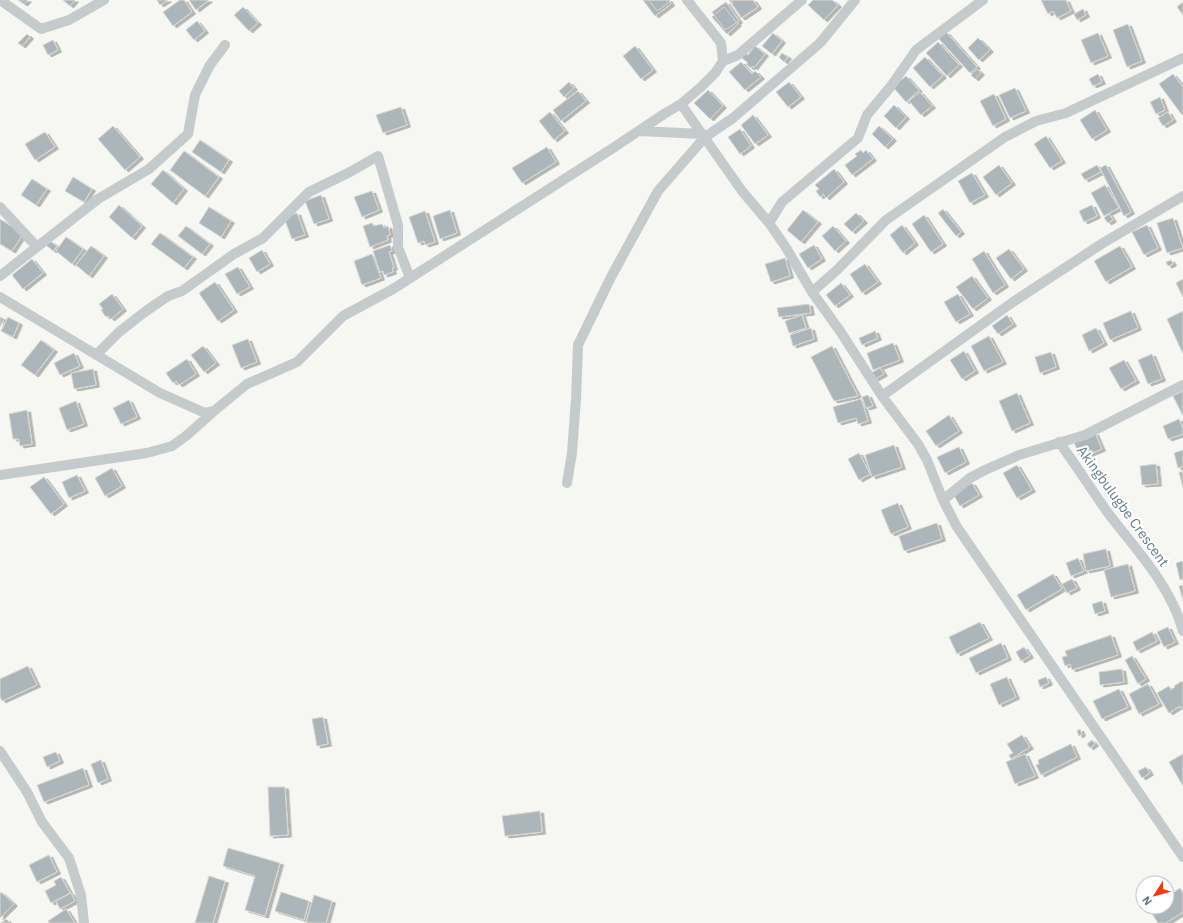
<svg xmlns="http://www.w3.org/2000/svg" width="1183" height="923" font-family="'IBM Plex Sans',sans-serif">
<defs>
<filter id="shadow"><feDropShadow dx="3.5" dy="2" stdDeviation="0" flood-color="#0004"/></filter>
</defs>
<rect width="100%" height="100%" fill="#f6f6f2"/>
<path fill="#acb6ba" stroke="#d8d7d5" filter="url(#shadow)" d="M18 0H28L24 4Z
M63 0H75L70 6Z
M157 0H168L160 5Z
M180 0H184L192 12 173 26 163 12Z
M189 0H209L196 10Z
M643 0H669L671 4 655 16Z
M649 0H666L668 3 657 11Z
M729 0H753L758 7 742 18Z
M731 0H753L758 7 741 18 732 4H733Z
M813 0H832L838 5 824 20 808 5Z
M1041 0H1066L1071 11 1057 18 1053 11 1048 14Z
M726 2 739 21 725 30 712 12Z
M1183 2V15L1177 7Z
M243 7 258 23 249 31 234 15Z
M724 7 738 24 727 34 712 17Z
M1083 9 1086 15 1077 20 1074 14Z
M197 21 205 31 194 40 186 30Z
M1128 24 1142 61 1127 67 1113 30Z
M946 32 977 67 970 73 939 39Z
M773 33 782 41 772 54 762 46Z
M1098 33 1108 56 1091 63 1081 40Z
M27 34 30 37 22 46 18 43Z
M978 38 990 50 979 60 968 48Z
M53 40 58 50 48 55 43 45Z
M938 42 959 65 947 76 926 53Z
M635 46 653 70 641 79 623 56Z
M755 46 765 54 754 68 753 66 751 68 746 64 748 63 741 57 745 53 748 55Z
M782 53 788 57 784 62 779 57Z
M925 57 943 76 930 87 913 68Z
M741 62 752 74 755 71 761 77 745 90 729 72Z
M977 69 981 73 975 79 971 75Z
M1098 74 1102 82 1093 86 1089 79Z
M1173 74 1183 87V114L1182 115 1159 84Z
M906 76 919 90 906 102 893 87Z
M569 82 574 88 564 97 559 91Z
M789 82 801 97 788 107 776 92Z
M1015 88 1026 111 1010 118 999 95Z
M708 90 723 106 710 119 694 103Z
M578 91 586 101 561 121 553 110Z
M920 92 932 106 921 115 909 101Z
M994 94 1006 119 993 126 980 101Z
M1160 97 1165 110 1156 114 1150 102Z
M894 105 906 117 896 128 884 116Z
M401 107 407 125 383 133 376 115Z
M1095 110 1107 130 1092 139 1080 120Z
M550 112 565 131 554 140 539 121Z
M1168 112 1173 120 1163 126 1158 118Z
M753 115 768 135 755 144 741 125Z
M113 126 140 157 125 170 98 139Z
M879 126 893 139 885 147 872 134Z
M740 129 751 146 740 154 728 137Z
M45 132 55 147 35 160 25 144Z
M1046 136 1062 161 1050 168 1034 144Z
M200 140 229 160 221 172 192 152Z
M547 147 556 162 522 183 512 168Z
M861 150 863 153 866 150 873 159 852 175 845 165 857 156 855 154Z
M184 151 219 177 205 196 170 170Z
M999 165 1012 183 996 195 983 177Z
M1097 165 1101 172 1085 180 1081 174Z
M1106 165 1131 212 1124 216 1100 168Z
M834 169 844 182 826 198 823 194 820 197 816 191 819 189 815 185Z
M163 170 184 189 173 203 151 184Z
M972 173 985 195 970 203 958 181Z
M73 177 92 189 84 202 65 191Z
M32 179 47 189 36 205 21 195Z
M1105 185 1119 208 1104 216 1091 193Z
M372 191 379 210 362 217 354 197Z
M321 195 329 219 314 224 305 201Z
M119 205 142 226 132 238 109 217Z
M1092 205 1097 216 1084 222 1079 211Z
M209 207 231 221 221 237 199 223Z
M943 209 961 232 956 236 938 213Z
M450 210 457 233 440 239 433 216Z
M803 210 818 222 801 242 787 230Z
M425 211 435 242 425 245 424 241 418 243 409 217Z
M297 213 305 235 292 239 284 218Z
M856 213 864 221 852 232 844 224Z
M1109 214 1113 220 1108 223 1104 218Z
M924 215 943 244 931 252 912 224Z
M1173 218 1183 248 1167 253 1157 223Z
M0 219 23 234 12 251 0 244Z
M372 223 374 226 382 224 384 228 388 226 390 235 387 236 388 240 370 247 363 226Z
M902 225 915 243 903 253 890 235Z
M1147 225 1158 248 1144 255 1132 232Z
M186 226 210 244 202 254 178 236Z
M833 226 846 241 835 251 822 236Z
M160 233 193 257 184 268 151 244Z
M66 237 83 249 72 264 56 251Z
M50 241 57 246 53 251 46 245Z
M390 245 392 251 389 252 394 268H392L393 272 384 275 383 271 380 272 373 251Z
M814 245 822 259 808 268 799 254Z
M91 246 104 256 89 276 76 265Z
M1120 246 1132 267 1106 282 1094 261Z
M1009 249 1024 269 1011 279 996 258Z
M262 250 270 264 257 272 249 258Z
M984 251 1005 285 993 293 972 259Z
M372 254 381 278 362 285 354 261Z
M785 258 790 276 771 282 765 264Z
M32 259 43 273 23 289 12 275Z
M1171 260 1173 264 1168 266 1166 262Z
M865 264 878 282 862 293 850 274Z
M238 267 250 287 237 294 225 274Z
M972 276 988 298 973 309 956 287Z
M1183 279V297L1176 283Z
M215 282 234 310 218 321 199 293Z
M841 283 850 295 835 306 826 295Z
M112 294 123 309 111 319 108 316 106 317 101 310 103 309 99 304Z
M958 294 970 314 956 322 944 302Z
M809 304 811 313 779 317 777 308Z
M1131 311 1138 328 1110 340 1103 323Z
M1183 311V354L1167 319Z
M802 315 806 328 789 333 785 321Z
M1007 315 1013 324 998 334 992 326Z
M0 317 4 319 0 327Z
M8 317 19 323 13 337 1 331Z
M811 328 814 339 793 346 790 335Z
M1096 328 1104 343 1089 351 1082 335Z
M875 331 878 338 862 345 859 338Z
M989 336 1003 362 984 371 971 346Z
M248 339 257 362 241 368 232 345Z
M41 340 54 350 35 375 21 365Z
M893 343 900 360 873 370 867 353Z
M203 346 216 363 204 372 191 355Z
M832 346 858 396 834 401 811 357Z
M964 351 975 371 962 379 950 360Z
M1051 352 1056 367 1040 373 1035 357Z
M74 353 80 366 60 375 54 363Z
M1152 354 1162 379 1148 384 1138 360Z
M187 359 196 374 179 385 176 381 173 383 166 373Z
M1124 360 1136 381 1121 389 1109 368Z
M880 368 884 374 875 379 871 373Z
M93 369 96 385 74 389 71 373Z
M1183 391V416L1173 396Z
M1017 393 1030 423 1012 431 999 401Z
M868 395 873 406 866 408 862 397Z
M861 399 868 421 858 424 856 418 838 423 833 407Z
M129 400 137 417 121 424 113 408Z
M76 401 84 424 67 430 59 408Z
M27 410 32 444 20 446 19 439H13L9 414Z
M949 415 959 431 936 446 926 431Z
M1179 419 1183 429V434L1168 439 1163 426Z
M1095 433 1102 449 1080 458 1074 442Z
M894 445 902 467 872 477 865 455Z
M959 447 966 462 945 473 937 457Z
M1183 450V466L1178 468 1174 453Z
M859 453 870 474 859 480 848 459Z
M1156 464 1158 484 1142 485 1140 466Z
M1017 465 1032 490 1017 498 1003 473Z
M112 468 122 486 105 496 95 478Z
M1179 472H1183V488Z
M77 475 85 491 69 498 62 482Z
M44 477 64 504 51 514 30 487Z
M972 483 979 495 960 506 953 494Z
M898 503 908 527 891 534 881 510Z
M937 523 942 539 904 551 899 536Z
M1106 549 1110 566 1086 571 1083 554Z
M1078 558 1084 571 1071 576 1066 563Z
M1183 561V579L1180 580 1176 563Z
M1128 564 1135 591 1111 597 1104 570Z
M1053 574 1062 589 1026 610 1017 595Z
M1072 579 1077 588 1067 593 1062 584Z
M1183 585V601L1179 586Z
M1102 601 1105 611 1095 614 1092 604Z
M980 622 989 638 957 654 949 637Z
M1168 627 1175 642 1164 647 1157 632Z
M1152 632 1157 641 1137 651 1133 642Z
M1111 635 1118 655 1072 670 1070 664 1065 666 1062 657 1067 656 1065 651Z
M1001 643 1008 658 976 673 969 658Z
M1024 647 1030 656 1021 661 1016 652Z
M1132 656 1146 679 1138 684 1125 660Z
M28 666 37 685 2 701 0 697V679Z
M1122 669 1124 682 1100 685 1099 672Z
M1007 677 1016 697 999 705 990 684Z
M1046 677 1049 683 1040 687 1038 680Z
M1182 681 1183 683V710L1180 706 1169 713 1157 693 1169 686 1171 690 1175 687 1174 686Z
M1148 684 1159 704 1139 714 1129 694Z
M1119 689 1128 707 1102 719 1093 701Z
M323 717 328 744 317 746 312 719Z
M1080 729 1082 734 1079 736 1077 731Z
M1022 735 1030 747 1011 759 1009 755 1013 753 1007 744Z
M1092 740 1095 744 1090 748 1087 744Z
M1071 744 1077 757 1041 775 1036 765 1039 764 1038 760Z
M56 752 60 761 47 767 43 757Z
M1025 754 1035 776 1015 784 1006 762Z
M1183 754V786L1169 762Z
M101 760 108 779 98 783 91 764Z
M1146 767 1150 773 1142 778 1138 771Z
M83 768 89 785 44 802 37 785Z
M268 787H285L288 835 270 836Z
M540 811 542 832 505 836 502 816Z
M228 848 280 863 265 916 245 910 255 876 223 866Z
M49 855 57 872 37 882 29 865Z
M209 876 225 881 213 923H195Z
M61 877 70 893 51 903 45 891 56 885 54 881Z
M1180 888 1183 894V912L1166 923H1158L1149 909 1151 907H1167V897Z
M1 892 14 904 0 918V894Z
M281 892 309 901 304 920 275 911Z
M71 893 75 901 60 909 56 901Z
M314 895 332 901 326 923H306Z
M66 909 75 923H49L48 921Z
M6 919 10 923H1Z"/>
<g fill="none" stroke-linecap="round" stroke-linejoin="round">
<path stroke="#c5cacc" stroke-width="10" d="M0 0 41 29 69 20 104 0
M723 61 738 55 802 0
M640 131 702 134 681 104
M702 134 742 191 769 223 785 246 812 292 840 331 882 396 918 444 927 460 943 500 957 527 1183 857
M0 207 37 247
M769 223 782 202 858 138 867 115 891 86 916 50 983 0
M0 276 98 199 149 169 188 134 195 95 210 65 225 45
M812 292 837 270 886 220 1005 137 1036 121 1066 113 1183 58
M0 297 160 393 205 413 214 411
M96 355 119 332 146 311 168 296 182 291 234 254 263 238 309 192 350 172 378 156 398 225V247L410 278
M882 396 1013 302 1103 243 1183 196
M1059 442C1076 465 1091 489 1108 513 1136 550 1170 584 1183 631
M0 475 147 453 172 446 186 436 214 411 247 384 297 362 343 316 393 289 613 148 664 114 681 104 701 87 715 73 723 61 721 43 687 0
M567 483 572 453 576 399 578 345 611 277 658 191 705 137 733 118 820 43 855 0
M943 500 970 478 985 470 1019 455 1085 435 1183 385
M0 751 27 792 42 822 69 858 81 895 84 923"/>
</g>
<g text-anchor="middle" stroke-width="4" stroke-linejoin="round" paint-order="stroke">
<g font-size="14" fill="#627986" stroke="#fff">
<text transform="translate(1123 506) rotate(54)" y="5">Akingbulugbe Crescent</text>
</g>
</g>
<g transform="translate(1155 895) rotate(234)"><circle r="19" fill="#ffffff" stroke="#c0c9cf"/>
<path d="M0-3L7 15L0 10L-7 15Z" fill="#f33816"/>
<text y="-6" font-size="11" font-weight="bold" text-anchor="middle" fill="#627986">N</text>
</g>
</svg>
